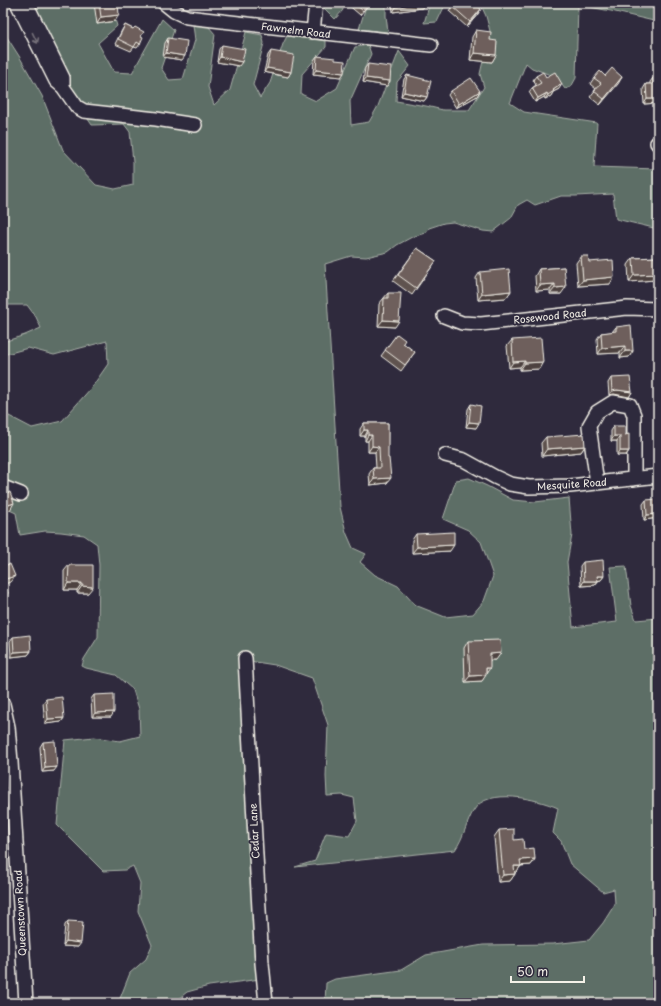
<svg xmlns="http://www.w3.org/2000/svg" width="661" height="1006" font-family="'Playpen Sans',sans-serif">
<rect width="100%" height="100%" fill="#2f2a3d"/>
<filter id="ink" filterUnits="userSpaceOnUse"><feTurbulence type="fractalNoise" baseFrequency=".025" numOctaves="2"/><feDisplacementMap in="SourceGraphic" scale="8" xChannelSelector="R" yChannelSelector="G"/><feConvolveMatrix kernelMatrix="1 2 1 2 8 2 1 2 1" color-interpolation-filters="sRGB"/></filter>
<g filter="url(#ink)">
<path fill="#5d6e66" stroke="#a8b0a7" d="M22 3H110L117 26 98 43 114 72 132 73 162 19 174 30 161 68 169 80 183 79 195 40 193 25 208 26 215 34 208 87 214 105 230 90 246 32 262 35 264 43 253 85 260 98 270 83 283 44 287 36 326 41V47L302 74 301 94 316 101 337 88 355 47 368 45 371 54 350 101 351 125 369 122 378 106 399 51 410 66 397 82 396 101 426 106 443 110H469L484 87 480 74 490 31 486 16 480 3H650L658 5V22L611 11 578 5 576 78 571 87 565 89 556 77 532 68 526 63 510 103 524 112 597 123 594 167 658 169V229L616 219 613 194 576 196H561L535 205 527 200 518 205 511 218 493 232 483 231 453 222 444 223 429 228 425 233 412 237 397 245 388 252 366 257 351 256 325 264 340 507 346 532 353 548 366 554 360 562 375 575 398 586 415 605 445 617 473 614 484 601 493 576 481 542 468 530 443 519 456 480 469 478 487 486 513 500 535 502 569 498 572 535 567 562 573 627 617 622 610 567 626 566 631 606 636 620 658 618V1003H325L326 983 335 979 401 970 426 955 483 945 553 944 589 940 603 923 615 904 614 889 603 892 570 864 561 841 553 833 558 808C538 799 487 787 474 810 466 823 464 837 455 850L295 867 315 861 326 833 349 836 357 821 354 798 342 795 327 796 326 776 328 725 312 678 275 665 249 661 239 671 260 979 209 986 187 992 173 1003H124L119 1001 130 973 146 959 152 945 138 911 140 883 133 866 125 870 103 871 57 825 65 740 94 737 120 741 140 736 139 709 133 690 116 675 86 668 82 666 84 659 98 637 99 565 97 544 84 535 61 532 45 531 20 535 16 513 3 507V418L9 416 32 428 62 421 92 387 108 364 107 341 54 355 28 348 3 355V342L25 335 41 328 36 317 27 305H5L3 306V31L19 56 42 96 63 150 96 185 115 189 133 185V162L130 132 124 124 92 125 57 74Z
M322 3H342L343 10 335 19 321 5Z
M367 3H386V16L388 32 359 29Z
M430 3H446L437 22 424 23Z"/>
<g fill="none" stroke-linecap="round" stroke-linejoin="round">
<g stroke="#f4f1e8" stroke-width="16">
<path id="minor" d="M17 3 56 81 63 87V78L26 3
M164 3 174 11 187 17 431 45
M313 32 316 3
M63 87 77 107 84 111 156 119 195 125
M657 143 658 144
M444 316 462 323 481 324 627 308 658 309
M445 455 464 460 495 477 510 484 529 487 570 486 658 476
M597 483 589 426 597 412 613 402 630 405 634 415V479
M3 487 21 494
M245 658 262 963 266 1003
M3 704 8 727 11 762 26 1003"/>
</g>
<use href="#minor" stroke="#2f2a3d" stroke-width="13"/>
</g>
<path fill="#5f524f" stroke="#f4f1e8" d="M94 3H118L115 21 97 24Z
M346 3H370L360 15Z
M392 3H424L422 8 393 12Z
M452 6 478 14 467 27 449 11Z
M125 25 133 29 135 27 141 36 140 44 137 48 134 47 131 51 115 44 122 30Z
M476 30 490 40 496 55 492 62 470 60 472 37Z
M168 38 182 60 163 57 165 43Z
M222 45 239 66 217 62 219 49Z
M271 51 291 72 288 77 264 72 268 55Z
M317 56 335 60 341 77 313 74 314 60Z
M368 64 390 81 387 86 363 82 365 68Z
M407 75 427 97 424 101 401 96 404 79Z
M536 76 546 77 559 89 553 92 551 96 545 99 544 97 535 102 529 92 532 88 536 85 533 80Z
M605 76 622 77 600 105 590 97 596 89 590 84 594 78Z
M653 78H658V103L644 104 643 89 646 84H650V82Z
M451 91H480L477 96 456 108 448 95Z
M417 248 436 261 412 295 393 281Z
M581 256 589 262 610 284 578 286 576 263Z
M658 257V276L655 280 629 282 628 265 633 258Z
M564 267 561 294H550V290L536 291 535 276 539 269Z
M480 272 511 291 506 298 478 300 476 278Z
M388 293 395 327 378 326 379 304Z
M616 327 633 351 629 357 620 358V353L598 354 597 339 601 333 612 332Z
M397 334 403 343 415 352 401 371 381 356Z
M512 340 539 369 520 370V367L509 368 507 346Z
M611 378 632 392 629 397 614 394 609 395 608 383Z
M471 404 476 428 466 427 468 409Z
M364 423H388L387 483 370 485 369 474 373 468H376L375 452H368V441H365V436H360V429Z
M614 426 625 435 629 451 626 455H617V441H611V431Z
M546 437 585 446 581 452 542 456 541 443Z
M646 500 658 518 644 520 643 504Z
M416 534 450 551 412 553V540Z
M583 562 604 576 601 580 598 581 595 585 581 586 580 566Z
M69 565 88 593H77V590H64V571Z
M13 637 31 651 28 655 11 657 10 641Z
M468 641 496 660H490L486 674 482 681 465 682 464 648Z
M94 695 111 717H92L91 699Z
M46 699 64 718 61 722 45 724 43 703Z
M43 742 54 771 42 772 40 747Z
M499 830 514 840 535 859 531 865 521 866 516 872H515V874L510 881 498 882 494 837Z
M68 921 78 947 63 946 65 925Z"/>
<path fill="#4d4240" stroke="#f4f1e8" d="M425 3 422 8 393 12 396 7Z
M481 9 478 14 467 27 470 22Z
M119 15 115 21 97 24 101 17Z
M166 53 185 56 182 60 163 57Z
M474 53 496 55 492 62 470 60Z
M220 57 242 62 239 66 217 62Z
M267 68 291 72 288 77 264 72Z
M316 70 344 73 341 77 313 74Z
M622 77 618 84 600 105 604 99Z
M366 78 390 81 387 86 363 82Z
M562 84 559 89 553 92 551 96 545 99 548 95 553 90Z
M480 91 477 96 456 108 459 104Z
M404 92 427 97 424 101 401 96Z
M547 93 544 97 535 102 538 98Z
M647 99H658V103L644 104Z
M658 274V276L655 280 629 282 634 275Z
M614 277 610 284 578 286 583 280Z
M555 284 550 290 536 291 540 285Z
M566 287 561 294H550L555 288Z
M511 291 506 298 478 300 482 294Z
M383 320 399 321 395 327 378 326Z
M625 346 620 353 598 354 602 348Z
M625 351H633L629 357 620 358Z
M525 361 520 367 509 368 513 362Z
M543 362 539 369 520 370 525 363Z
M617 390 632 392 629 397 614 394 609 395 612 391Z
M469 422 479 423 476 428 466 427Z
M364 430H368L365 436H360Z
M368 435H372L368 441H365Z
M614 436H620L617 441H611Z
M372 446 379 447 375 452H368Z
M585 446 581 452 542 456 547 449Z
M620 451H629L626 455H617Z
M391 478 387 483 370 485 374 479Z
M14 503 10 510 3 512V507Z
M658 514V518L644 520 647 515Z
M454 545 450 551 412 553 417 547Z
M15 576 10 582 3 585V580Z
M597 576H604L601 580 594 581Z
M584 581H598L595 585 581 586Z
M68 583H82L77 590H64Z
M82 586 93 587 88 593H77Z
M8 593 3 600V595Z
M31 651 28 655 11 657 14 652Z
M501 653 496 660H485L490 654Z
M486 668H490L486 674Z
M486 675 482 681 465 682 470 676Z
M114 712 111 717H92L95 713Z
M64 718 61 722 45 724 48 719Z
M57 767 54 771 42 772 45 768Z
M535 859 531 865 516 866 520 860Z
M514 866H521L516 872 510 873Z
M515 874 510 881 498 882 503 875Z
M66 941 81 943 78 947 63 946Z"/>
<path fill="#6e5f5c" stroke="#f4f1e8" d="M99 3H118L119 15 101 17Z
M354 3H370L363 11Z
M396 3H425L396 7Z
M455 3H474L481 9 470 22 452 6Z
M125 25 133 29 135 27 144 32 141 36 143 37 140 44 137 42 134 47 118 39Z
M476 30 491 32 490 40 497 41 496 55 474 53Z
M168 38 187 41 185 56 166 53Z
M222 45 245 49 242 62 220 57Z
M271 51 294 55 291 72 267 68Z
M317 56 335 58V60L345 61 344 73 316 70Z
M368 64 391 67 390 81 366 78Z
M612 68 622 77 604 99 594 91 601 83 594 78 600 71 605 76Z
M543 72 546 77 555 72 562 84 553 90 554 91 548 95 547 93 538 98 532 88 541 83 536 76Z
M407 75 431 81 427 97 404 92Z
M471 78 480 91 459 104 451 91Z
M653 78H658V99H647L646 84H653Z
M417 248 436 261 416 288 398 275Z
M581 256H588L589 262 613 260 614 277 583 280Z
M658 257V274L634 275 633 258Z
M564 267 566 287 555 288V284L540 285 539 269Z
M509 269 511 291 482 294 480 272Z
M388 293H401L399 321 383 320 384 298H388Z
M631 325 633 351H625V346L602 348 601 333 616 331V327Z
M397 334 405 340 403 343 415 352 405 365 385 350Z
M541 338 543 362 525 363V361L513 362 512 340Z
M630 377 632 392 617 390 612 391 611 378Z
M471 404 481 406 479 423 469 422Z
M364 423H388V458H389L391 478 374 479 373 468H380L379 447 372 446V435H368V430H364Z
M614 426H625V435L629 434V451H620V436H614Z
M584 434 585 446 547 449 546 437Z
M10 492 14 503 3 507V494Z
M658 499V514L647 515 646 500Z
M454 532V545L417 547 416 534Z
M603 560 604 576H597L598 581H584L583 562Z
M10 564 15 576 3 580V566Z
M69 565H93V587L82 586V583H68Z
M3 581 8 593 3 595Z
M30 635 31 651 14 652 13 637Z
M500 640 501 653 490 654V668H486V675L470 676 468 641Z
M114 694V712L95 713 94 695Z
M62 697 64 718 48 719 46 699Z
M55 741 57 767 45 768 43 742Z
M514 829V840L523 839 524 849 534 848 535 859 520 860 521 866H514L515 874 503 875 499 830Z
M68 921 83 922 81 943 66 941Z"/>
<defs><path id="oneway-shaft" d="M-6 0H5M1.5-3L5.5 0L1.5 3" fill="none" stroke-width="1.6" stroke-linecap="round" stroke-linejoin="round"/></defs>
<use stroke="#747079" href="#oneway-shaft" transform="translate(35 38) rotate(64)"/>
</g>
<g text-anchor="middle" stroke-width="3.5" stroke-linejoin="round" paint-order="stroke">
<g font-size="10" fill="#f4f1e8" stroke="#2f2a3d">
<text transform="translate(296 30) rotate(7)" y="4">Fawnelm Road</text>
<text transform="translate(550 316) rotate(-6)" y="4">Rosewood Road</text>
<text transform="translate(572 484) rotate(-4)" y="4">Mesquite Road</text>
<text transform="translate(254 831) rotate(-93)" y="4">Cedar Lane</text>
<text transform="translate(20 913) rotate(-93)" y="4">Queenstown Road</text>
</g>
</g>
<rect width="661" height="1006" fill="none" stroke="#2f2a3d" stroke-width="16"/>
<rect x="8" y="8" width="645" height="990" fill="none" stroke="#f4f1e8" stroke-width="1.5" filter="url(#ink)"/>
<path d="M511 976v6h73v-6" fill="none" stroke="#f4f1e8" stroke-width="2"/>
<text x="517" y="976" font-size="12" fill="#f4f1e8" stroke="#2f2a3d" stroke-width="3" paint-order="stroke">50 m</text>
</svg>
